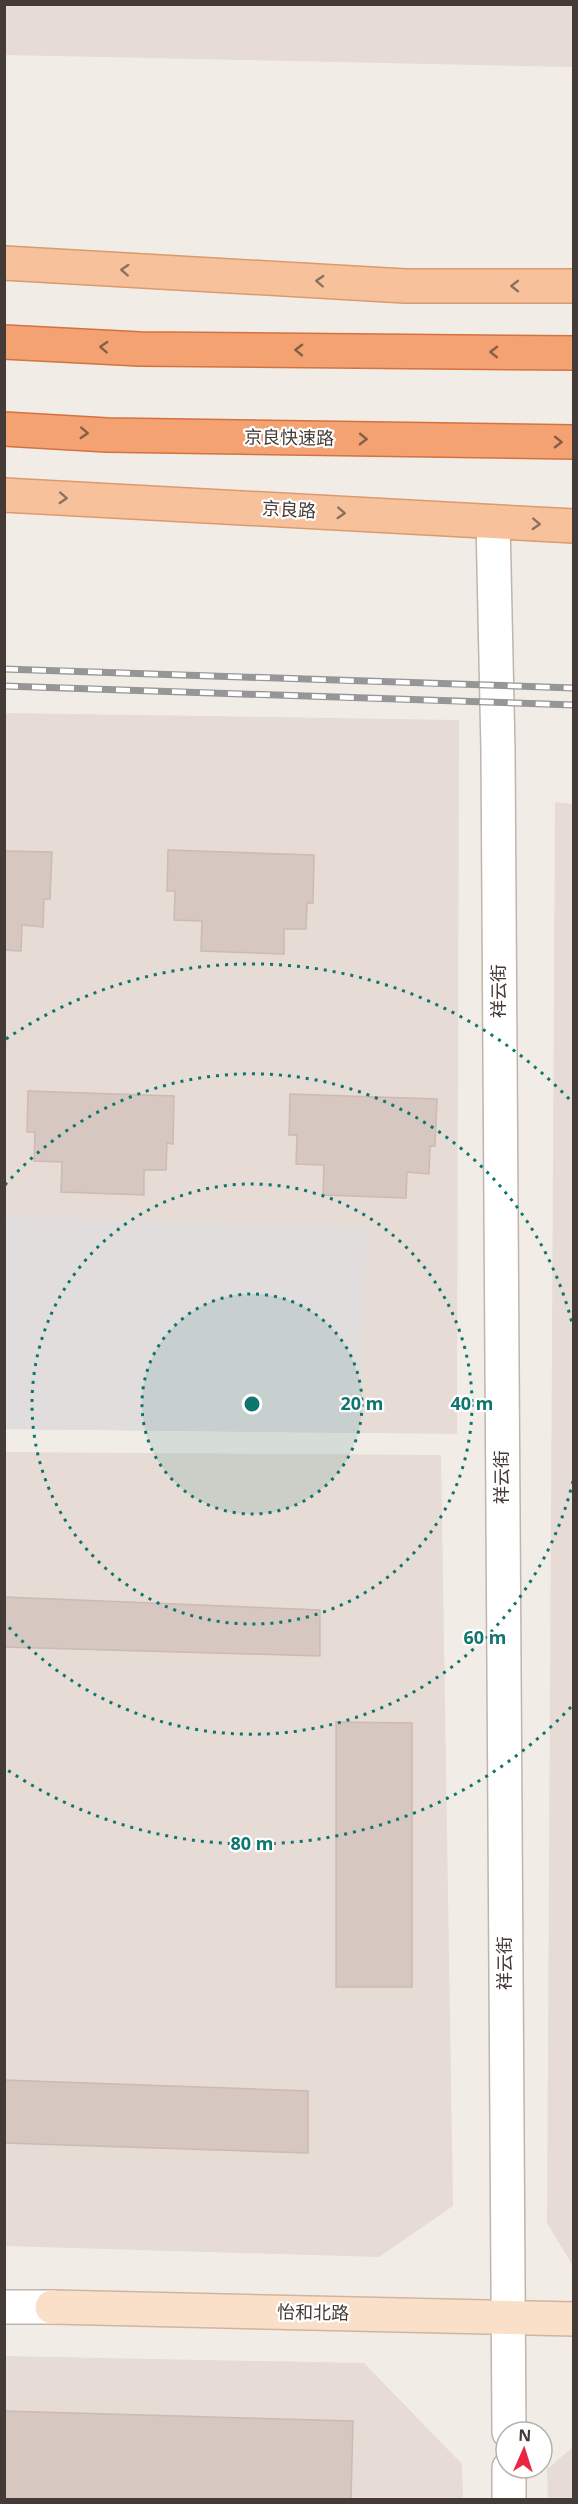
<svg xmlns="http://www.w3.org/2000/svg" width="578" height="2504" font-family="'Noto Sans','Noto Sans SC',sans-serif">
<rect width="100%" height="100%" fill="#f2ece7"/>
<path fill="#e6dcd5" d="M5 4 573 5V67L5 55Z
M5 713 459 720 457 1434 5 1429Z
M555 802 574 804 573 2266 547 2223Z
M5 1452 441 1455 453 2206 379 2257 5 2246Z
M5 2356 364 2363 462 2464 463 2499 5 2500Z
M573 2447V2499H548L547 2469Z"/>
<path fill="#e1dddc" d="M5 1216 368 1228 357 1433 5 1429Z"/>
<path fill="#d6c7c0" stroke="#cdbab1" stroke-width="1.5" d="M168 850 314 855 313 903H307L306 929H284V954L201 951 202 921 174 920 175 891H167Z
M4 851 52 852 50 899H44L43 927 22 925 21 951 4 950Z
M28 1091 174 1096 173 1144 167 1143 166 1170H144V1195L61 1192 62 1162 34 1161 35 1132H27Z
M290 1094 437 1099 435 1146H430L429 1174 407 1172 406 1198 323 1195 324 1165 296 1164 297 1135H289Z
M4 1597 320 1610V1656L4 1647Z
M336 1722 412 1723V1987H336Z
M4 2080 308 2091V2153L4 2143Z
M4 2411 353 2421 351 2500H4Z"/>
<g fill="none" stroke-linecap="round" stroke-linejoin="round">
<g stroke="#c0b4ad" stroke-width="36">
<path id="street" d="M493 522 498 751 509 2432
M4 2307H52
M509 2468V2500"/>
</g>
<g stroke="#d2b49c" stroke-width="36">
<path id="secondary" d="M52 2307 574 2319"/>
</g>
<g stroke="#db9a6c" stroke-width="36">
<path id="primary" d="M4 263 405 286H574
M4 495 574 526"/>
</g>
<g stroke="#d27341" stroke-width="36">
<path id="highway" d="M4 342 140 349 574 353
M4 429 107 435 574 442"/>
</g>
<use href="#street" stroke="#fff" stroke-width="33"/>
<use href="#secondary" stroke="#fbe0c9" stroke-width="33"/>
<use href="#primary" stroke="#f7c29b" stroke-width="33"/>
<use href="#highway" stroke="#f4a271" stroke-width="33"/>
<g stroke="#969696" stroke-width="7">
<path id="rail" d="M4 669 574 688
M4 686 574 705"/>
</g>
<use href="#rail" stroke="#fff" stroke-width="4.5" stroke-dasharray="14" stroke-linecap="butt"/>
</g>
<defs><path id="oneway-chevron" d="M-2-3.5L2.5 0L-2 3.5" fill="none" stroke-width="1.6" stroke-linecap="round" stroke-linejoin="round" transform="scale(1.5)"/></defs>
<g stroke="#8c715e">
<use href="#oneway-chevron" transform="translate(125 270) rotate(-177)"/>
<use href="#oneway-chevron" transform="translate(320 281) rotate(-177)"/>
<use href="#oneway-chevron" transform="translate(515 286) rotate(180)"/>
<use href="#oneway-chevron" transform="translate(63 498) rotate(3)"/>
<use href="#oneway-chevron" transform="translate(341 513) rotate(3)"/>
<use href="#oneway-chevron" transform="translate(536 524) rotate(3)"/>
</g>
<g stroke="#825f4b">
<use href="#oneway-chevron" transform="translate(104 347) rotate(-177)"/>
<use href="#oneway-chevron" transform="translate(299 350) rotate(-179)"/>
<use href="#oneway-chevron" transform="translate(494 352) rotate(-179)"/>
<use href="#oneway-chevron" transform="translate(84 433) rotate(3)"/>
<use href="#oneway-chevron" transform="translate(363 439) rotate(1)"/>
<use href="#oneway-chevron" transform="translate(558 442) rotate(1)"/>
</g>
<circle cx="252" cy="1404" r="110" fill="#0f766e" fill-opacity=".12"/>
<g fill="none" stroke="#0f766e" stroke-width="3" stroke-dasharray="3 6">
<circle cx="252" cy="1404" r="110"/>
<circle cx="252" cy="1404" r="220"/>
<path d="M573 1481A330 330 0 0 1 5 1623M5 1185A330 330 0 0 1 573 1327"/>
<path d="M571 1707A440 440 0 0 1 6 1769M6 1039A440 440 0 0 1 571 1101"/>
</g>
<g text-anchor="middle" stroke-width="4.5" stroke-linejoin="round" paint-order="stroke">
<g font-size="18" fill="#453b36" stroke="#fff">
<text transform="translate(289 438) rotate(1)" y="6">京良快速路</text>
<text transform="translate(289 510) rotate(3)" y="6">京良路</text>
<text transform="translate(499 991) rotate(-90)" y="6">祥云街</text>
<text transform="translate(502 1477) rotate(-90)" y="6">祥云街</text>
<text transform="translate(505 1963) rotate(-90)" y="6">祥云街</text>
<text transform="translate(313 2313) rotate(1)" y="6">怡和北路</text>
</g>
</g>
<circle cx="252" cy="1404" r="9" fill="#0f766e" stroke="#fff" stroke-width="3"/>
<g font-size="18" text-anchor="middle" font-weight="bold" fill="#0f766e" stroke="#fff" stroke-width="4.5" stroke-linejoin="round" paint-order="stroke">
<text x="362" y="1410">20 m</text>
<text x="472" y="1410">40 m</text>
<text x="485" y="1644">60 m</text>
<text x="252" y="1850">80 m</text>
</g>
<rect width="578" height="2504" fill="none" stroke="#453b36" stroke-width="12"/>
<g transform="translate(524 2450) rotate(3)"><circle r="28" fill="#ffffff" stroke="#b5b1af" stroke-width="1.5"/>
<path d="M0-4.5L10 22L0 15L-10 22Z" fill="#eb2641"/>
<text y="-9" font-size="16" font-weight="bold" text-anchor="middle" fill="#453b36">N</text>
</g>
</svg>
